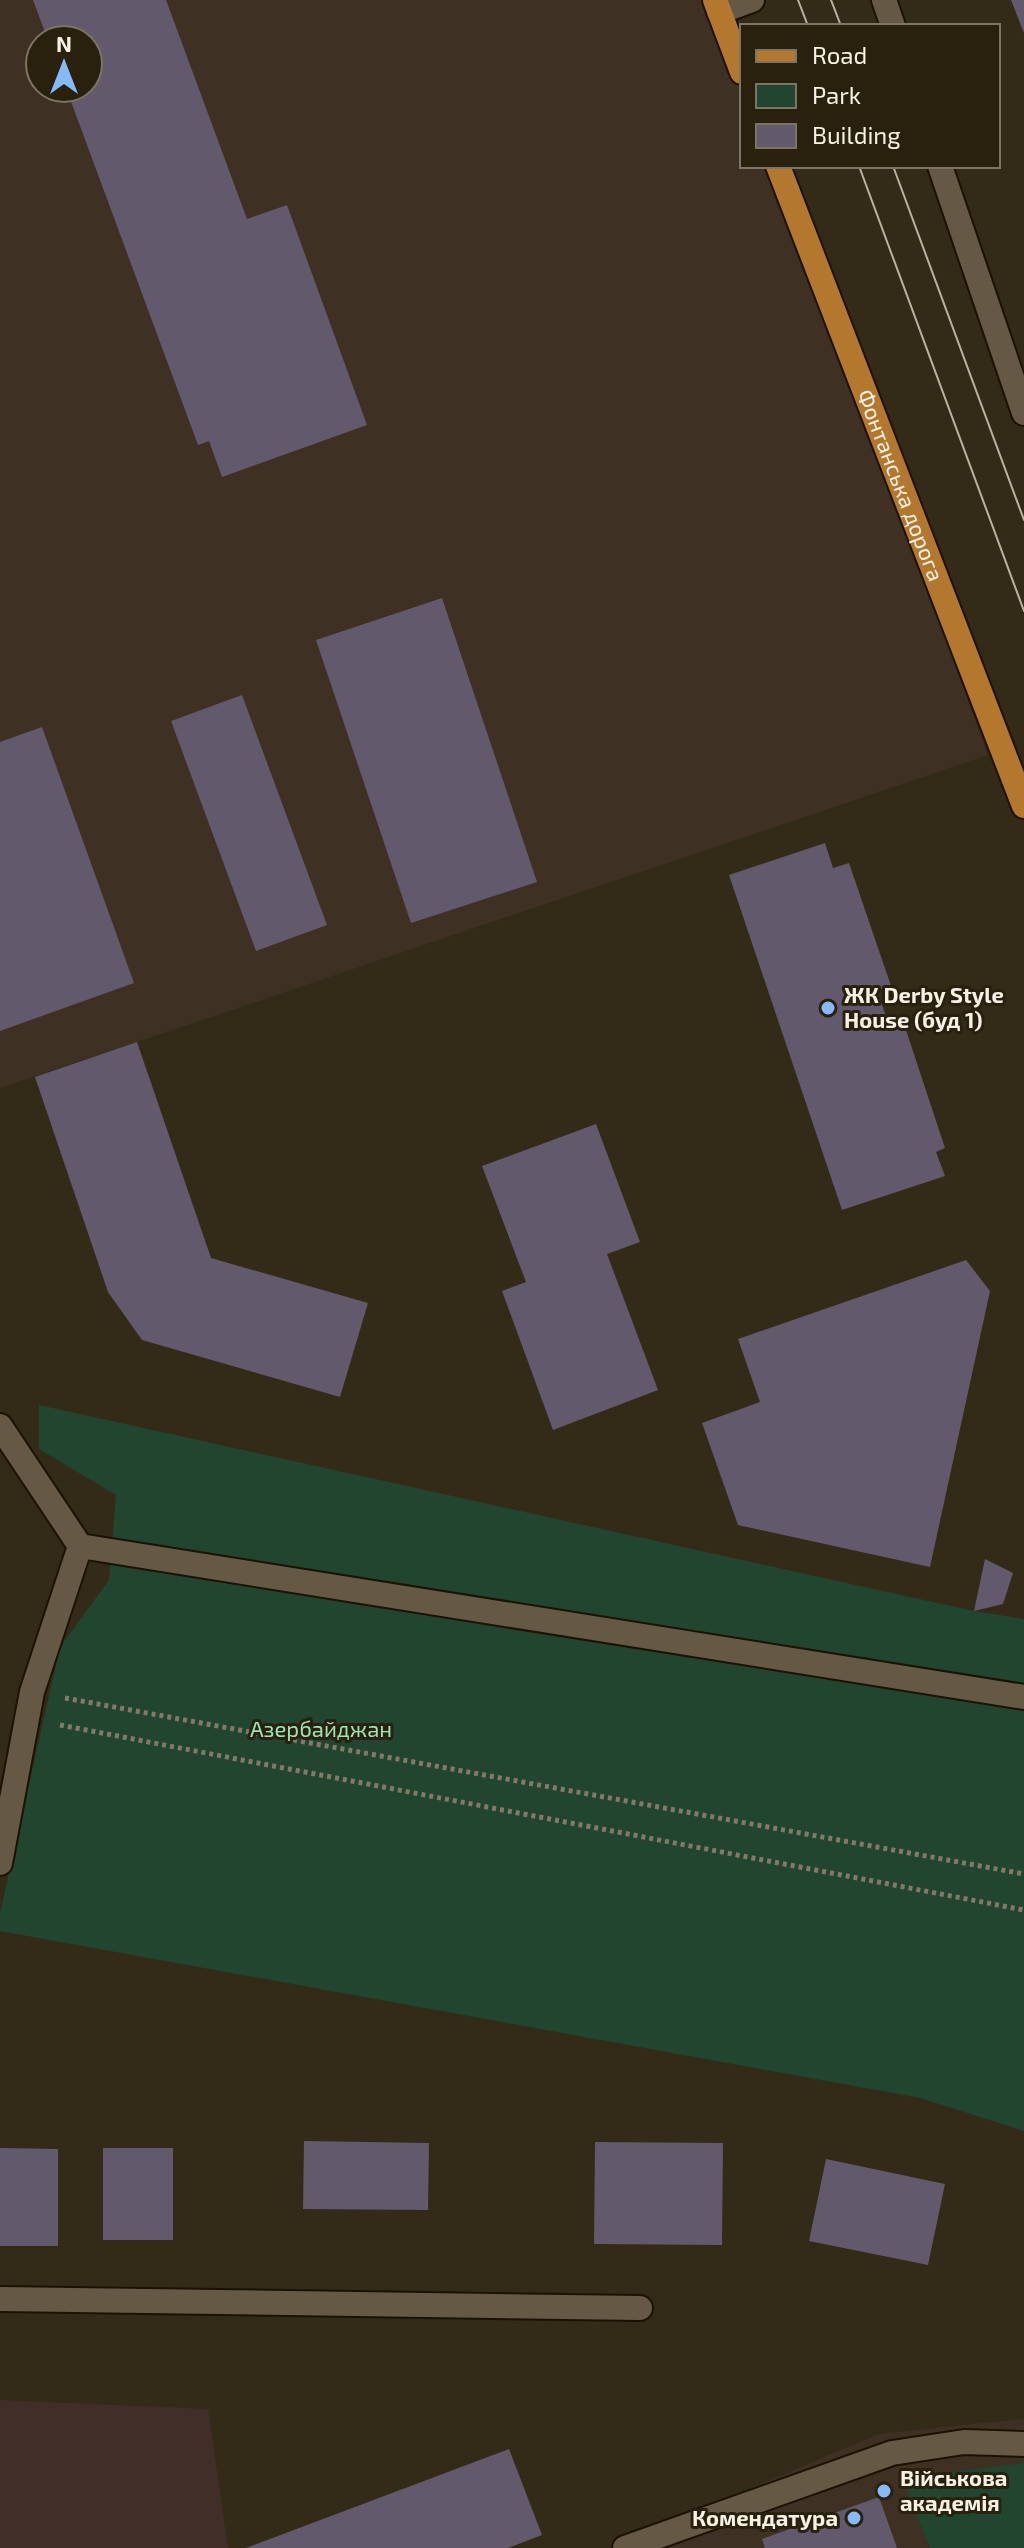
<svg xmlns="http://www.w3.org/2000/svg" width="1024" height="2548" font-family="'Exo 2',sans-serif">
<rect width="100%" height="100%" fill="#342a18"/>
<path fill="#412e29" d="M0 2400 208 2409 228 2548H0Z"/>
<path fill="#3f3024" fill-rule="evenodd" d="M0 0H715L742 75V166H775L988 755 0 1088ZM40 40H88V88H40Z
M1024 2419V2548H610L879 2434Z"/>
<path fill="#21452f" d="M39 1405 974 1611 1024 1619V2131L920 2098 0 1931V1913L60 1647 109 1580 116 1495 39 1449Z
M1024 2463V2548H930L902 2478Z"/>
<path fill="#62596d" d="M33 0H166L247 219 287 205 367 425 222 477 209 441 198 445 66 88H88V40H48Z
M1011 0H1024V33Z
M442 598 537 882 411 923 316 640Z
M242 695 327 925 256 951 171 721Z
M42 727 134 983 0 1031V742Z
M825 843 833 868 849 863 891 986 877 990 891 1031 905 1027 945 1148 936 1152 945 1176 842 1210 729 875Z
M137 1042 211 1258 368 1303 340 1397 142 1340 108 1292 35 1077Z
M596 1124 640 1242 607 1254 658 1390 553 1430 502 1291 526 1282 482 1166Z
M966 1260 990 1291 930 1567 738 1525 702 1423 760 1402 738 1339Z
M985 1559 1013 1573 1003 1604 974 1611Z
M304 2141 429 2143 428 2210 303 2209Z
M595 2142 723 2143 722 2245 594 2244Z
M0 2148 58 2149V2246H0Z
M103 2148H173V2240H103Z
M826 2159 945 2184 928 2265 809 2241Z
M509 2449 542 2535 508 2548H246Z
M879 2497 897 2548H765L762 2539Z"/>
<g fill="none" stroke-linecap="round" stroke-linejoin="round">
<g stroke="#1c1203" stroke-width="28">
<path id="minor" d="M884 0 893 26
M719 12 752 0
M940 166 1024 413
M0 1426 80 1546 1024 1697
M0 1863 32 1692 80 1546
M0 2299 640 2308
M625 2548 892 2453 964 2442 1024 2444"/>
</g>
<g stroke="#1c1203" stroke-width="28">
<g id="major">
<path d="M715 0 742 72"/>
<path id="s1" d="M778 166 1024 806"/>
</g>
</g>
<path stroke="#82796a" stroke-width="5" stroke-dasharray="4 4" stroke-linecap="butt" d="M65 1698 1024 1874
M60 1725 1024 1910"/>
<use href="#minor" stroke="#655945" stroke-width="24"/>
<use href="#major" stroke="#b4772e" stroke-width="24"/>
<path stroke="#b9b2a4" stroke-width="2" d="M798 0 808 26
M831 0 841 26
M859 166 1024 611
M893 166 1024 520"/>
</g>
<g fill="#86bbfb" stroke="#2a200e" stroke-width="3">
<circle cx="828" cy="1008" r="8"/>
<circle cx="884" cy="2491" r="8"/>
<circle cx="854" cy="2518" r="8"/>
</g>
<g text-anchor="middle" stroke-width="6" stroke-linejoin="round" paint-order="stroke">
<g font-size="22" fill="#f8f2e6" stroke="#2a200e">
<text dy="8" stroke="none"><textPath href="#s1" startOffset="342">Фонтанська дорога</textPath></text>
</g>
<g font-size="22" font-weight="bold" fill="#f8f2e6" stroke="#2a200e" text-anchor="start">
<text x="844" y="1003">ЖК Derby Style<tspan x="844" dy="25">House (буд 1)</tspan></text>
<text x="900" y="2486">Військова<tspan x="900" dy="25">академія</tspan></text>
<text x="838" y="2526" text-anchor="end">Комендатура</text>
</g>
<g font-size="22" fill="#9be4b5" stroke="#2a200e">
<text x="321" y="1737">Азербайджан</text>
</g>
</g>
<rect x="740" y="24" width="260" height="144" fill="#2a200e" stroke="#7c7464" stroke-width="2"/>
<rect x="756" y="50" width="40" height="12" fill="#b4772e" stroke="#7c7464" stroke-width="2"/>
<text x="812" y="64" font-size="24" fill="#f8f2e6">Road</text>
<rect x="756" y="84" width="40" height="24" fill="#21452f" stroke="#7c7464" stroke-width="2"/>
<text x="812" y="104" font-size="24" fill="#f8f2e6">Park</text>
<rect x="756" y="124" width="40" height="24" fill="#62596d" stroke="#7c7464" stroke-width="2"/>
<text x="812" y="144" font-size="24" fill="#f8f2e6">Building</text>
<g transform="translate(64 64)"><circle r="38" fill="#2a200e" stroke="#7c7464" stroke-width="2"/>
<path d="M0-6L14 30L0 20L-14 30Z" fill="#86bbfb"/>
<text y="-12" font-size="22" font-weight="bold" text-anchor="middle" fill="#f8f2e6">N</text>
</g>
</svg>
